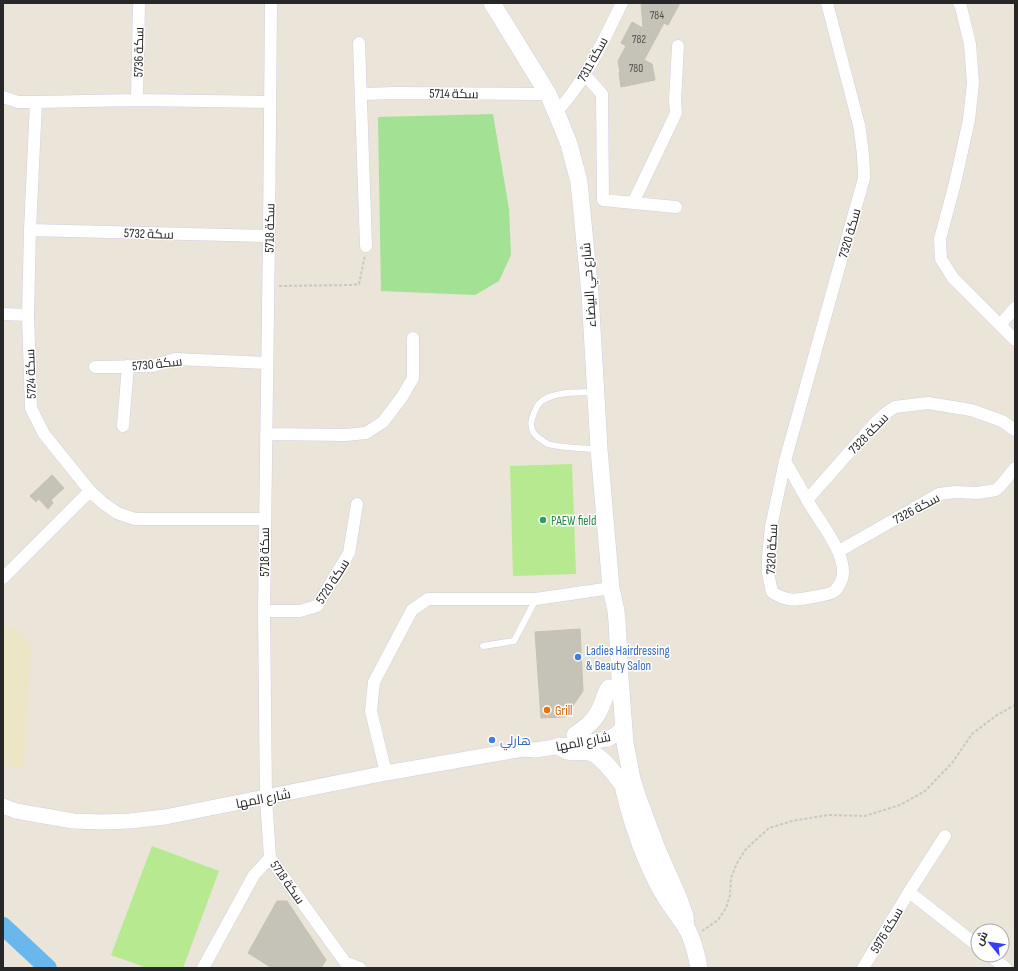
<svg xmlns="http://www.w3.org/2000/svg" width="1018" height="971" font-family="'Sofia Sans Condensed',Cairo,sans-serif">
<rect width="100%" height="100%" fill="#eae5d8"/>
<path fill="#ece6c7" d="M3 628H14L31 645 24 768H14L3 765Z"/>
<path fill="#a3e194" d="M493 114 509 209 511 255 499 281 475 295 381 291 378 117Z"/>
<path fill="#b6e990" d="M572 464 576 574 513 576 510 466Z
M152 846 219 871 183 968H147L111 955Z"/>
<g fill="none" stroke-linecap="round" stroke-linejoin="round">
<path stroke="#6ab7ed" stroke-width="18" d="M3 926 48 968"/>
</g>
<path fill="#c5c2b8" stroke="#c5c1b2" d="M641 3H680L668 25 664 23 644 60 652 64 655 80 621 87 619 73 620 72 618 61 626 46 621 43 632 22 643 28Z
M52 475 64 488 51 500 53 503 48 509 39 499 36 502 30 496Z
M580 629 583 691 565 717 541 718 535 632Z
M277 901H287L326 960 321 968H272L248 953Z"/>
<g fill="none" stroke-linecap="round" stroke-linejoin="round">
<g stroke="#cecfe1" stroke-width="7">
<path id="service" d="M594 392C578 393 560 391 545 399 540 401 536 408 534 413 529 424 530 432 540 439 543 440 545 443 548 444 561 448 583 448 597 449
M483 646 514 641 536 599"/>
</g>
<g stroke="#cecfe1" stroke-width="13">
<path id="minor" d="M271 3 269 236 264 611 266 798 270 858 345 962 360 968
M959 3 961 7 970 44 973 83 969 120 955 183 940 239 941 259 953 278 1015 340
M359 43 366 246
M585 75 602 94 603 200 676 207
M361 94 396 93 548 94
M3 97 18 102H36L137 100 270 102
M137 100 139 3
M36 102 30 230 28 315 31 408 44 434 90 491 103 503 117 513 135 519H265
M556 112C586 81 603 41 622 3
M633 203 676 113 675 101 678 46
M30 230 269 236
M3 314 28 315
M1000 325 1015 308
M95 367 153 366 175 359 267 363
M123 426 128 366
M266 434 346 435 366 433 383 422 402 397 413 378V338
M785 461C794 476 803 493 812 508 823 526 854 564 839 585 838 587 835 591 833 592 830 594 823 595 819 596 799 599 790 604 772 592L768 573V556L771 527 785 461 864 178C864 160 862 143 859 125L827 3
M807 500 875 423 886 413 895 407 928 403 971 410 1002 421 1015 430
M839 551 939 494 955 492 977 493 996 490 1002 484 1015 468
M3 578 90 491
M264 611H300L317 606 349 553 357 504
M386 773 371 711 374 682 412 610 428 599H536L611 588
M909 892 945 836
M989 955 1006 968
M203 968 254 875 270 858
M863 968 909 892 978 946"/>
</g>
<g stroke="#cecfe1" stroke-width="16">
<path id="tertiary" d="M3 806 16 811 73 821 103 822 130 821 165 817 386 773 523 749 535 750 608 739 618 733 623 726"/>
</g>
<g stroke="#cecfe1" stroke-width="18">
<path id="secondary" d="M492 3 548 94 556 112 569 144 579 182 590 294 599 449 611 588 616 611 617 621 620 678 625 743 632 779 638 798 657 849 679 899 685 916 686 928
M575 735C585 728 595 721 600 709 604 702 604 695 609 688
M559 746C572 757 580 748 592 753 604 758 615 775 623 785
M624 790C632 823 643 856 659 886 666 901 677 913 686 927 692 937 697 956 699 968"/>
</g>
<path stroke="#c7c7c7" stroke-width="2" stroke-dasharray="3 2" stroke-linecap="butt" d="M279 286 352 285 359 284 365 255
M702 931 718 920 726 908 730 895 731 878 737 863 746 849 769 828 792 821 828 815 865 816 900 805 925 791 952 763 972 734 997 715 1015 705"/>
<use href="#service" stroke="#fff" stroke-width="6"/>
<use href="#minor" stroke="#fff" stroke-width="12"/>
<use href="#tertiary" stroke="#fff" stroke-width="15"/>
<use href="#secondary" stroke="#fff" stroke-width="17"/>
</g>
<circle fill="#2e9e5b" stroke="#fff" stroke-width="1.5" cx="543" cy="520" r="4"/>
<g fill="#3f7fe0" stroke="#fff" stroke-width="1.5">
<circle cx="578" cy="657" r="4"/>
<circle cx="492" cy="740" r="4"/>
</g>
<circle fill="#e8710a" stroke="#fff" stroke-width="1.5" cx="547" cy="710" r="4"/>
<g text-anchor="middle" stroke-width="3" stroke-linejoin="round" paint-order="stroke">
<g font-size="11" fill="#4e4e4b">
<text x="657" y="19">784</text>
<text x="639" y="43">782</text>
<text x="636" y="72">780</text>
</g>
<g font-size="13" fill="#272727" stroke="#fff">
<text transform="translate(138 52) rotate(-89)" y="5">سكة 5736</text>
<text transform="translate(592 59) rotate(-61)" y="5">سكة 7311</text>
<text transform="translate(454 93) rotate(1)" y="5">سكة 5714</text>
<text transform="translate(269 228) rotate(-89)" y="5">سكة 5718</text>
<text transform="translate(149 233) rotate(2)" y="5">سكة 5732</text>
<text transform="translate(849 233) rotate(-74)" y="5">سكة 7320</text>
<text transform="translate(588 285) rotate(-94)" y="5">شارع حي البيضاء</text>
<text transform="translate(157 363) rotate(-6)" y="5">سكة 5730</text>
<text transform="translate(30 374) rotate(-92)" y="5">سكة 5724</text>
<text transform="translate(868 433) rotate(-46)" y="5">سكة 7328</text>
<text transform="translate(916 508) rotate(-28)" y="5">سكة 7326</text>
<text transform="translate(771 549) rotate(-87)" y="5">سكة 7320</text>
<text transform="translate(264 552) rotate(-90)" y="5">سكة 5718</text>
<text transform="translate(332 581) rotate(-57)" y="5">سكة 5720</text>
<text transform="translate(583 741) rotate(-11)" y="5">شارع المها</text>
<text transform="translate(263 798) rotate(-11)" y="5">شارع المها</text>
<text transform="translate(288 882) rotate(55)" y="5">سكة 5718</text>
<text transform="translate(886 930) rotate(-59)" y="5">سكة 5976</text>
</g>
<g font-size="13" fill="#27864d" stroke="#fff" text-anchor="start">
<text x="551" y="525">PAEW field</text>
</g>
<g font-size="13" fill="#366cbe" stroke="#fff" text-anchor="start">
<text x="586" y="655">Ladies Hairdressing<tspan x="586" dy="15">&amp; Beauty Salon</tspan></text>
<text x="500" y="745">هارلي</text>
</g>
<g font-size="13" fill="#c56008" stroke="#fff" text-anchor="start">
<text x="555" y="715">Grill</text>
</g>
</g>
<rect width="1018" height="971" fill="none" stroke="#272727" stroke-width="8"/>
<g transform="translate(990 943) rotate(299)"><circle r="19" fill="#ffffff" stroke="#a9a9a9"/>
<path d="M0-3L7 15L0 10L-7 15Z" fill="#373ef8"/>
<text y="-6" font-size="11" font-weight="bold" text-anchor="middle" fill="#272727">ش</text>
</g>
</svg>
